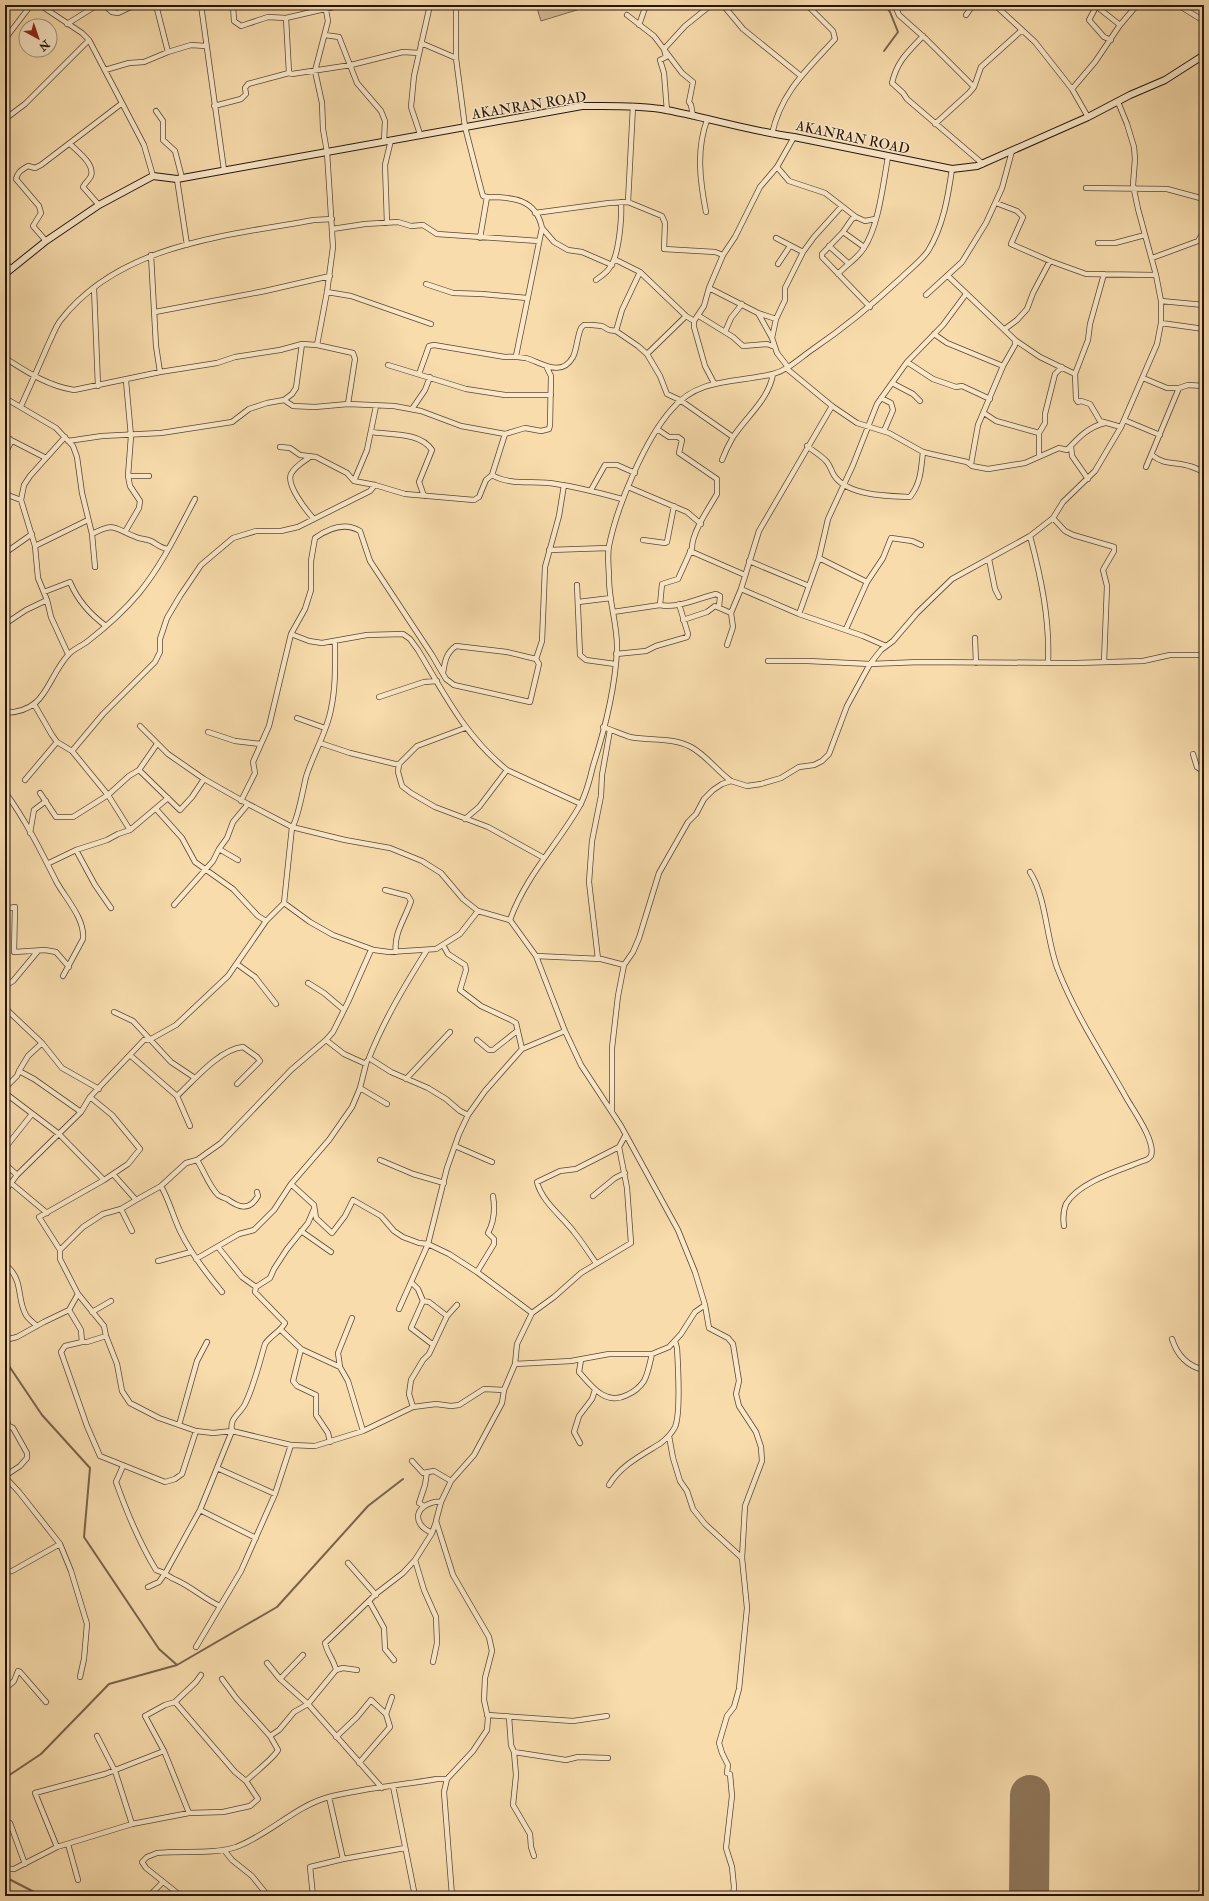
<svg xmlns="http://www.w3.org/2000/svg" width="1209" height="1901" font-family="'IM FELL Double Pica',serif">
<rect width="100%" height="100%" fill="#f8dcac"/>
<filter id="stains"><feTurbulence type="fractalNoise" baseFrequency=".005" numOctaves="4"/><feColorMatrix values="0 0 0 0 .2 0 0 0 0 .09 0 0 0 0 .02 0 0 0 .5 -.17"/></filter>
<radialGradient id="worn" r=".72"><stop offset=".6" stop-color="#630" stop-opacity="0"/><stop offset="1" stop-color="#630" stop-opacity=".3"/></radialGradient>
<path fill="#d4ba91" stroke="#7d674f" d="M536 5H593L541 21Z"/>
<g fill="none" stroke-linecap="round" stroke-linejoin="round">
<path stroke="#79634c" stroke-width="2" d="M884 51 898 32 890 12 885 5
M5 1360 42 1415 90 1468 84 1537 159 1649 177 1665
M5 1778 41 1754 109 1684 177 1665 277 1607 368 1506 403 1479
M5 1877 42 1896"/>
<path stroke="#8f785c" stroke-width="40" d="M1029 1896 1030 1795"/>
<g stroke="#5a4635" stroke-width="6">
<path id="street" d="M40 5 82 33 89 40 144 145 153 176
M156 5 168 52
M201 5 224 170
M233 5 234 21 241 26 268 17 286 18 342 5
M456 5V58L465 127 481 189 483 196 487 197 480 238
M723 5 743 29 801 76
M897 5 896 8 899 15 926 39 974 87
M995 5 1035 42 1072 89 1088 117
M1097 5 1089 20 1104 37 1111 40
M1178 5 1204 21
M1096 6 1120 25
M627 15 654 36 682 73 693 82 689 102 691 105 693 116
M966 15 973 5
M286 18 289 73
M67 24 94 7 104 5 112 12 118 13 135 5
M639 25 646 5
M325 35 339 37 357 83 381 111 385 121 384 141
M923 36C908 52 897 61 892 83L903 93 907 99 983 164
M5 39 31 5
M421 43 456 58
M105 70 129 63 144 62 168 52 191 45 206 46
M1072 89 1095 62 1120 25 1137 5
M214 106 241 99 246 94 245 88 248 84 289 73 292 74 351 65 403 52 419 53
M156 111 163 121V140L175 151 182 178
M667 111 664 73 660 60 666 57 664 49 685 26 711 5
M5 119 25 104 89 40
M935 124 969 93 974 87 981 67 1022 30
M420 134 411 107 414 76 430 5
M772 134C781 92 807 70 835 39L833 31 807 5
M70 144C77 151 95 164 91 176 89 180 85 183 83 187L99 205
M777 167 789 181 825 193 856 217 865 221 875 219
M177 179 187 245
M1086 188 1167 189 1204 199
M487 197C511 197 536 198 542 228L516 356
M628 202 633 106
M996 203 1017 211 1023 217 1011 244 1050 261 1086 274 1156 275
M706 212C700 181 696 150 707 120
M535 213 609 203 628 202 662 216 665 223 664 249 715 252 723 255
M856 217 852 219 843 232 822 254V257L870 307
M387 223 385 165 391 140
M542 228 554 242 568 250 582 252 612 265
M332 229 365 224 398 222 411 226 423 225 437 234 539 241
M843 232 864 247
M776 238 803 252
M46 241 33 226 41 213 39 206 16 179C18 171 22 170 28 166L35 168 41 165 121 104
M1098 243H1115L1145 235
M829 246 848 263
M151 255 156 346 160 372
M1152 258 1198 241 1203 233V199
M614 259 640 272 686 316 694 321
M5 263 12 269
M778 264 790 246
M838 274C847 264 857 259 864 248 879 225 883 184 888 157
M1104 274 1090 324 1088 340 1075 374 1076 399 1078 402 1081 401 1090 404 1100 421 1121 427
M948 276 1015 340 1040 357 1075 374
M596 280C601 276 607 273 610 267 619 256 622 217 621 202
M426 284 453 293 482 294 527 298
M94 288 98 386
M709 288 758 313 776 319
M327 292 351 296 431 324
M926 295 962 262 986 223 1002 188 1012 151
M1161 301 1204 305
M155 312 265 291 330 276
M758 313 772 338 777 353 788 367
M699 316 733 337 743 346 767 344 775 347
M1161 323 1204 329
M1005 329 1017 320 1027 309 1033 293 1050 261
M616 331 622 310 640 272
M725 332 731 318 742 304
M934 334 947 343 1003 366
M772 338 776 319 785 300V288L803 252 814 237 841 207
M317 345 327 292 333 247 327 152 323 129 322 103 315 71 328 21 325 5
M647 354 686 316
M5 358C27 372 48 386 74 390L160 372 217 363 235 357 280 350 302 344 317 345 353 353 355 359 348 404
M907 362 933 379 956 387 962 386 990 399
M388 365 466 389 505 395H551
M786 368 832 406 857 423 889 433 923 452 931 454 967 462 972 466 988 469 1025 463 1059 448 1067 450C1078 438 1088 427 1105 423
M419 374 429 346 434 345 505 357C512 356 519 357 526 358 542 363 561 378 573 357 577 349 577 337 581 328L584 325H592L602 326 609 330 616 331 638 346 647 354 660 376 667 394 680 400 733 437
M1143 378 1167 388H1179L1188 385 1204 386
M714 383 705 366 694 327V321L704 306 709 288 723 255 735 237 760 187 777 167 794 137
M892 383 913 394 920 401
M5 398 56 428 73 446 77 457 82 493 92 534 95 567
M881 398 891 403 893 410 884 431
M284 400 293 406 315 407 348 404 394 406 421 411 461 426 505 434 525 428 541 431 549 429 550 425 551 376 547 368
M21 406C30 386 39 366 48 345 52 337 55 328 60 321 119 244 225 236 314 220L332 219
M412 409 425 390 430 377
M984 413 996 421 1039 433
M1124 420 1160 435
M657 429 669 437H678L682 440 679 453 717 479V494C709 508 692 532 692 548L678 579 662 584 660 605
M371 432C391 435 420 432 432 450L419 482 424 496
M5 437 46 458
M65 437 30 476 24 485 21 500 35 546 38 578 47 600 51 617 68 654
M68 441 102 436 161 433 232 422 249 409 267 403 284 400 292 394 296 388 302 344
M807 446C813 451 822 456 827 462 831 467 832 474 836 478 851 496 889 496 910 497 921 483 921 469 923 452
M1071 446 1072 456 1088 479
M280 447 290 448 300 455 316 457 347 473 354 481 375 485 405 494 474 500 479 497 486 480 492 475 505 434
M1152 455C1165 466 1174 461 1189 466 1194 467 1199 470 1204 472
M1039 456V433L1045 423V414L1055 374 1062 367
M310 457C303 462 295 466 291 474 286 485 306 510 313 518
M5 460 7 457 6 452 11 442 10 439
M722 460C725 452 729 444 733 437 747 416 769 399 773 374
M971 464 978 425 1003 366 1015 345V340
M1146 467 1179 388
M492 475C510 486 535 480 556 484 578 487 600 493 622 499
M128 476H149
M354 481 367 450 376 406
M628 487 687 512 701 524
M591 490 605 465H617L635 473
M5 494 21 500
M1053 518 1065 531 1073 535 1114 547V551L1103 570 1107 586 1104 662
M125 532 139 508 140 501 130 486 128 476 131 436 126 381
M92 534C116 521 114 529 136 537 140 539 146 539 151 541 157 544 160 548 168 549
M1030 536C1041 577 1050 620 1048 663
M643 540 665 543 667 542 674 506
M35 546 88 520
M549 550 608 548
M690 551 745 575
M5 553 32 534
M819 558 867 582
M989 559 995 589 999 597
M749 561 809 586
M577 585 580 655 586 660 615 664
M741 589 799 614 863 636 886 646
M44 592 70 582C77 599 91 615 106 626
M578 602 611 598
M613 612 660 605C677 609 699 598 716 594L720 596 719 607
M799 614 819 558 828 519 853 465 877 404 907 362 943 325 966 294
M683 620 707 612 715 606 731 613
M5 624 26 610 47 600
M846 629 867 582 883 558 891 538 912 541 921 545
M291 634 309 641 322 643 367 635 403 634 410 639 418 650C445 695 465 736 507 770L581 804
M975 638 976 663
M727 645 733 627 731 613 741 589 759 531 832 406
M616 654 646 651 656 646 687 637 688 634 679 604
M768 661H808L870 664 920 662 1076 663 1143 661 1170 655H1204
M443 673C445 661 446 653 456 646L507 652 536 659
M379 697 424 682 437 681
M34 704 52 735 57 742 72 751 108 795 130 830
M5 713C48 711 45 681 68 655 73 649 82 646 88 641 106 627 124 611 139 593 162 565 178 531 195 499
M297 718 325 728
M140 726 168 754 204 779 248 804 292 827 345 840 390 848 422 861 441 873 463 899 478 911 510 920
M603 727C612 730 621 734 630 737 649 741 672 737 691 747 706 755 717 771 731 781
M208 732 235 741 261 744
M320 743 350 753 395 764H399L417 746 465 728
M72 751 103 714 155 662 160 652V639L167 618 180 596 201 565 233 538 256 531H281L298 527 370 491 375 485
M1193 754 1197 767 1204 772
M399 764 398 772 402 786 411 793 435 807 488 827 544 858
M139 770 180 810 192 797 204 779
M25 780 57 742
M5 792C25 819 41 851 56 881 65 898 85 918 83 939L63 976
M40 793 56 817H73L108 795 129 776 139 770 157 744
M241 801 255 773 253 762 269 726 291 634 305 609 311 590V561L315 538C329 528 345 522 360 531L370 561 432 655 446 679 454 685 530 702 539 664 536 659 542 641 545 567 559 516 564 485
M156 809 182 838 195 862 233 889 258 916 266 921
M465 819 479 807 507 770
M30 833 34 810 46 801
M219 849 238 860
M76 850 95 885 111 908
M49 863 76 850 107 840 118 834 130 830 168 798
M1030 872C1047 899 1046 940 1058 970 1076 1016 1103 1056 1127 1099 1134 1111 1156 1142 1151 1156L1148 1159C1124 1169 1079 1181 1066 1204 1063 1211 1063 1219 1064 1226
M385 890 408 896 411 901C406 917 393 934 396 952
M284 903 310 922 333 935 374 950 389 952 436 949 460 934 478 911
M174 905 213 861 219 849 227 838 233 822 248 804
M5 909 15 907 14 952 45 950 56 952 69 967
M443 945 448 954 465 965 466 970 460 990 481 1006 511 1020 516 1023 522 1049
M427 950C405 985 384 1020 369 1058L391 1072 428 1088 446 1099 460 1111 468 1115
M536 956 601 959 624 965
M598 959 589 882 592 841 601 796 602 775 610 730
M237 964 255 977 276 1004
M308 983 324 993 344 1010
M5 986 13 981 38 951
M5 1008 42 1043 62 1068 99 1089
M114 1012 133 1021 171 1062 195 1078
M326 1040 344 1054 366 1064 367 1061
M477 1040 489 1050H493L517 1031
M131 1056 177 1096 190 1126
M19 1071 28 1056 42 1043
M406 1079 450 1032
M5 1088 17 1076 19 1071 34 1079 81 1112
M360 1088 387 1104
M5 1093 59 1134 104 1180
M177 1096C194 1080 220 1049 243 1047L257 1057 260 1061 237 1084
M612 1112V1048L618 996 624 965 633 952 639 938 659 873 688 822 696 814 704 799 713 790 722 784 731 781 747 786 761 784 781 778 799 767 814 765 822 761 829 754 847 706 870 664 881 650 893 641 917 613 952 579 1030 536 1053 518 1063 502 1095 471 1121 427 1157 344 1161 323V301L1156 275 1138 209 1133 185 1135 159 1134 147 1127 124 1118 102
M455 1146 492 1162
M5 1148 32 1114
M197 1160C204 1171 209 1186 218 1195 221 1197 224 1198 227 1199 238 1207 249 1212 258 1196L257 1192
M380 1160 413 1174 444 1183
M5 1164 17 1175
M113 1174 136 1200 161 1186
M11 1183 47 1213
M291 1184 314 1205 316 1218 332 1233 345 1216 353 1200 381 1216 394 1231 403 1237 419 1243 428 1244 449 1254 477 1272 532 1313
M5 1191 17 1175 81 1112 90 1097 144 1040 151 1039 176 1025 228 976 266 921 284 903 292 827C298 820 303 789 306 777 313 754 327 732 331 709 336 686 335 664 335 642
M593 1196 615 1178 625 1173
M136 1200 121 1209 103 1214 83 1227 60 1250V1259L78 1294 104 1326 106 1336 117 1364 122 1391 130 1403 159 1418 196 1431 213 1433 232 1431 291 1445 315 1446 363 1431 413 1407 436 1404 451 1406 459 1405 484 1389 504 1390
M121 1209 132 1231
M301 1231 331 1252
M218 1247 242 1277 256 1287 270 1278 274 1269 287 1249 308 1223 314 1209
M60 1250 39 1217 104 1180 128 1164 140 1149 112 1115 90 1097
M196 1259 239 1234 254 1230 274 1210 291 1184 329 1140 352 1107 360 1088 366 1064
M158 1261 191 1252
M596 1263C589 1253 582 1242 574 1232 562 1216 542 1202 537 1182L560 1171 576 1169 619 1147 625 1136
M9 1268C23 1282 17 1300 26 1315 28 1319 34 1323 37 1326
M477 1272 494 1244V1239L488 1233C494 1222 495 1208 493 1196
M412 1283 418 1289 423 1301 411 1328 432 1344
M222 1292C206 1273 191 1254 180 1231 173 1216 169 1200 161 1186L186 1163 197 1160 221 1143 291 1070 326 1040 333 1032 348 1002 371 950H374
M423 1301 429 1302 447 1316
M705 1305 709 1328 728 1338 733 1344 739 1381 736 1394 739 1406 756 1432 761 1447 762 1461 745 1506 742 1558 747 1608 739 1689 734 1707 727 1716 719 1743 722 1753 728 1765 727 1773 730 1774 732 1796 726 1848 732 1867 734 1887 733 1896
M399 1309 428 1244 447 1168 459 1134 468 1115 485 1091 522 1049 565 1031
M69 1310 81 1330 82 1342H87L106 1336
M92 1312 111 1301
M281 1330 301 1349 293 1381 297 1386 316 1395V1415L328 1433 330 1442
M1172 1339C1177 1355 1187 1366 1204 1370
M5 1340 17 1337 44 1322 69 1310 78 1294
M82 1342 65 1346 61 1352 87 1426 100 1456 165 1482 175 1479 182 1474 196 1431
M301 1349 340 1367 348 1381 363 1431
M581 1360 579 1372C592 1387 606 1406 627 1395 634 1392 640 1387 644 1381 648 1374 650 1362 652 1354
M515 1364 517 1344 532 1313 554 1297 581 1273 631 1243 627 1188 619 1147
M340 1367 338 1353 352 1318
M413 1407 409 1394 411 1380 423 1360 429 1354 447 1316 457 1305
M5 1416 9 1426 13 1428 27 1453V1458L20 1466 5 1476
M179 1425 197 1361 207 1342
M669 1436 673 1458 680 1481 687 1491 693 1509 705 1524 742 1558
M580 1443 574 1432 579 1416 592 1399 595 1390
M412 1461 423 1473 434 1471 451 1481
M123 1466 116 1482C127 1513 139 1542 156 1570 167 1573 168 1577 176 1580 192 1587 204 1599 220 1606
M217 1468 275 1494
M5 1477 19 1492 60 1544 71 1571 87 1624 84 1659 80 1677
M609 1485C621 1465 642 1455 661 1443 666 1439 672 1433 675 1427 681 1413 678 1365 677 1348L675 1341
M424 1506 419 1503 425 1485 427 1472
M200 1510 256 1538
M432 1533C428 1531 423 1528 421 1525 411 1511 429 1500 441 1502
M415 1560 424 1590 436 1617 437 1643 433 1662
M348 1563 376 1595
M5 1572 12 1571 60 1544
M148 1587 159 1582 166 1572 200 1510 232 1431C229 1418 240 1414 245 1404 254 1386 259 1364 265 1344 271 1335 280 1332 285 1323L255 1292 256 1287
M369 1601 384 1628 385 1649 394 1660
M196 1647 241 1571 275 1494 291 1445
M303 1655 280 1679 308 1704 382 1788
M267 1663 280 1679
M336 1670 343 1668 357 1670
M222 1679 236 1698 270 1736
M5 1689 14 1681 18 1671 20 1672 46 1702
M175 1702 235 1772 246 1781
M386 1714 392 1697
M487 1715 573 1721 607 1716
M509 1717 511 1745 514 1752 566 1760 578 1757 608 1758
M97 1736 115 1771 132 1824
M336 1737 357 1717 371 1700 386 1714 390 1727 359 1763
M514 1752 516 1775 513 1805 530 1834 531 1847 534 1856
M393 1786 415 1896
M189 1813 164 1751 145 1716 165 1705 175 1702 196 1682 201 1675
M10 1823 25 1864
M68 1844 78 1880
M57 1847 35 1793 105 1774 164 1751
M224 1850 232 1860 252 1876 268 1896
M343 1859 405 1848
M5 1867 11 1869H14L57 1847 132 1824 189 1813 223 1812 250 1806 258 1799 246 1781C255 1772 273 1759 278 1750L270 1736 279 1730 294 1712 308 1704 336 1670C334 1660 327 1653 325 1643L377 1593 403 1573 415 1560 432 1533 436 1522
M149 1896 163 1882
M181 1896 146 1868 142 1862 147 1857 157 1853C182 1850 212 1855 236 1847 269 1835 295 1806 329 1797 364 1788 402 1785 437 1779H447
M313 1896 310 1867 343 1859 329 1797
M452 1896 444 1792 447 1779 473 1751 487 1730 488 1718 484 1700 485 1678 492 1651 489 1637 453 1575 436 1521 441 1502 451 1481 474 1455 502 1403 504 1390 515 1364 571 1361 609 1354H652L669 1347 681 1334 695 1312 705 1305 695 1272 678 1230 621 1126 581 1065 565 1031 536 956 510 920C525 877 557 845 579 807 586 795 590 779 593 766 605 729 615 689 617 650 618 626 609 603 609 579 609 569 607 556 609 546 617 506 645 439 672 409 699 377 737 383 773 374 788 370 800 358 813 349 844 328 873 304 901 278 910 269 921 261 928 251 943 227 948 197 952 169"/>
</g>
<g stroke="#26140d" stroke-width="8">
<path id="secondary" d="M5 274 46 241 99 205 153 176 177 179 582 106C608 106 635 105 661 109 706 117 749 131 794 137L952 169 977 166 1088 117 1130 95 1165 80 1204 55"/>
</g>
<use href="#street" stroke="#fae8c9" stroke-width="4.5"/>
<use href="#secondary" stroke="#fae8c9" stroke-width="6"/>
</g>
<g text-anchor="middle" stroke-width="3" stroke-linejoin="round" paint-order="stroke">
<g font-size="14" fill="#26140d" stroke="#fae8c9">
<text transform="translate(529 105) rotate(-9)" y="5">AKANRAN ROAD</text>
<text transform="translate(853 137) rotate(12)" y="5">AKANRAN ROAD</text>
</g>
</g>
<rect width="1209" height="1901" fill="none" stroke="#f8dcac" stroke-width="20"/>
<rect x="6" y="6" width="1197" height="1889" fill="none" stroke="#26140d" stroke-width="2"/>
<rect x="10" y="10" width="1189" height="1881" fill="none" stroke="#26140d"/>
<g transform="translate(38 38) rotate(140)"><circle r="19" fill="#fae8c9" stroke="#a5937e"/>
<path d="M0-3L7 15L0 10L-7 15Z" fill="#8f2418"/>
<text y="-6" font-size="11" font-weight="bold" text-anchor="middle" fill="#26140d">N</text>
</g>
<rect width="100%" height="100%" filter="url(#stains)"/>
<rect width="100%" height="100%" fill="url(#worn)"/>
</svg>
